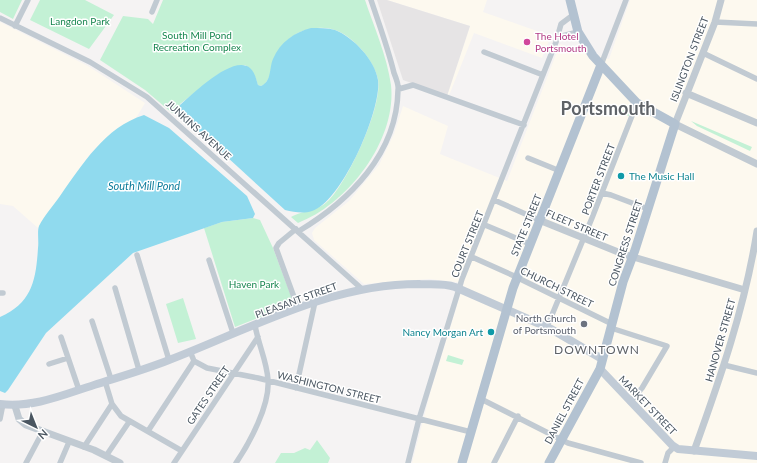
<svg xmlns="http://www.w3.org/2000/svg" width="757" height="463" font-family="Lato,sans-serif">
<rect width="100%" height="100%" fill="#f5f3f3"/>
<path fill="#fdf9ef" d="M387 0H487L483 12 551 36 542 58 474 33 450 93 447 96 470 26Z
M630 0H757V463H412L431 390 464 283 429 279 364 284 314 240 312 233 315 228 349 201 379 165 394 134 403 106 448 126 440 154 507 181 560 44 609 59Z
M0 22 88 66 145 103 136 118 113 132 90 154 38 228 13 206 0 204Z"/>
<path fill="#e6e4e5" d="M377 0H387L470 26 447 96 403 80Z"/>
<path fill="#c3f1d5" d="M0 0H22L13 19 0 12Z
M40 0H85L114 15 89 49 30 20Z
M163 0H365C374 27 387 56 391 85 397 140 348 204 298 223L291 217C304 210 317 212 329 200 348 181 383 106 378 79 374 60 353 36 335 30 320 25 300 29 289 39 278 48 274 72 265 84L261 86 258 85C255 76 253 70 245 65L220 73 180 104 179 113H172L145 90 100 60 123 16 148 19 153 24Z
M629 104 632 107 629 116 621 113Z
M691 121 752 147 750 151 697 126Z
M253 218 260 220 273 248 294 304 235 327 204 228 222 222Z
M183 298 196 339 178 343 166 304Z
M448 355 464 360 462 365 446 361Z
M317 440 330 458 328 463H275L281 453H294L305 448 310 450Z"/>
<path fill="#90daee" d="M311 28C319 28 328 28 335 30 353 37 375 60 378 80 382 109 342 202 312 211 303 214 294 212 285 210L179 113 180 105C193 94 233 54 250 68 255 72 256 79 258 85L261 86C272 81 269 68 273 59 280 42 295 32 311 28Z
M144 115 169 128 247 196 255 214 253 218 222 222 133 253 46 333 8 390 5 393 0 391V317C32 303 36 280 38 248 39 241 37 232 39 226 44 216 53 206 60 196 82 165 105 127 144 115Z"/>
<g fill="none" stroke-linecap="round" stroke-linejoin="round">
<path stroke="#c1cad2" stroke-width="5.5" d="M152 12 157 0
M0 18 90 62 147 97 362 289
M715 22 757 24
M15 26 28 0
M558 37 578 32
M484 52 543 75
M703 53 757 79
M601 65 626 0
M399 89 413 85 524 125
M528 158 560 171
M602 193 611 195 648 209
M494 200 539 220
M485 225 530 244
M296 229 279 243 276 248 298 308
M299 231C349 201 397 154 398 90 399 85 396 78 394 73 388 48 379 24 371 0
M137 255 169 360
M472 257 512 275 612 324
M209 260 233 333
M115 288 139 370
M0 293H3
M92 321 111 379
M547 327 592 218 637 103
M611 328 667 346 642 388 630 402
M61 337 79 390
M190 351 194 361 207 368 258 378 471 432
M49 364 68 358
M724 365 757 373
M105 381 112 404 121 416 182 451
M296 388 315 302
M481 399 568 443 641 463
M0 419 3 404
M148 431 194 361
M84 447 112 404
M106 456 129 422
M26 463 42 433
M60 463 69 442
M174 463 258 337
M236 463C250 442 270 405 268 380 267 361 258 344 255 325
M408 463 419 419 462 279 556 42 561 24 573 15
M494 463 518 416
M665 463 668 453 674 447"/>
<path stroke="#c1cad2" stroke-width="7" d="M721 0 715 22 675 124 757 164
M686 93 757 123
M539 220 623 254 745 290
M15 406 19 419 26 425 94 450 120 463
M694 451C720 379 745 307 757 231"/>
<path stroke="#c1cbd6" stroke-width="8" d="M600 369 672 445 678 449 757 456
M0 404C33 408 63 395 94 385 119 377 144 370 169 360 250 329 329 284 419 284 431 285 443 283 455 287L551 329 602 359"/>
<path stroke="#b3c2d1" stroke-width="9" d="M462 463 513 288 601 65
M549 463 600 369 623 282 635 250 675 124 637 103 593 56 578 32 570 0"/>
</g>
<circle fill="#d1479c" stroke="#fff" stroke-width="1.5" cx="527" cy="42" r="4"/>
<g fill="#0f9aa8" stroke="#fff" stroke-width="1.5">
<circle cx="621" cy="176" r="4"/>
<circle cx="491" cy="332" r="4"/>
</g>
<circle fill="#6b7280" stroke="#fff" stroke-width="1.5" cx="584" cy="324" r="4"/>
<g text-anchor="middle" stroke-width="3" stroke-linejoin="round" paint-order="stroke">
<g font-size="10" fill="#17864f" stroke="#fff">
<text x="80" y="25">Langdon Park</text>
<text x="197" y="39">South Mill Pond<tspan x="197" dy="12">Recreation Complex</tspan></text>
<text x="254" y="288">Haven Park</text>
</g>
<g font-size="10" fill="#b23c85" stroke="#fff" text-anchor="start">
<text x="535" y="40">The Hotel<tspan x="535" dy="12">Portsmouth</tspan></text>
</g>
<g font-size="10" fill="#4a5661" stroke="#fff">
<text transform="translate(689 59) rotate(-69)" y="4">ISLINGTON STREET</text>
<text transform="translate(199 130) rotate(42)" y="4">JUNKINS AVENUE</text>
<text transform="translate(598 179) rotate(-69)" y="4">PORTER STREET</text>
<text transform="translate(526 225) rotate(-68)" y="4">STATE STREET</text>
<text transform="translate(577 225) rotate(23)" y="4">FLEET STREET</text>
<text transform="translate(625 243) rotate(-72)" y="4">CONGRESS STREET</text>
<text transform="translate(467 244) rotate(-68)" y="4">COURT STREET</text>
<text transform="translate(557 287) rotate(26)" y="4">CHURCH STREET</text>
<text transform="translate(296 300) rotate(-20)" y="4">PLEASANT STREET</text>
<text transform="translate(720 340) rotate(-74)" y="4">HANOVER STREET</text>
<text transform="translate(329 387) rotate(14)" y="4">WASHINGTON STREET</text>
<text transform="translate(208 395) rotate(-56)" y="4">GATES STREET</text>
<text transform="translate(648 405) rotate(46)" y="4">MARKET STREET</text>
<text transform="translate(564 411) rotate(-62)" y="4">DANIEL STREET</text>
</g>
<g font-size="10" fill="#0d838f" stroke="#fff" text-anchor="start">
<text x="629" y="180">The Music Hall</text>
<text x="483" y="336" text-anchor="end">Nancy Morgan Art</text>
</g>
<g font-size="10" fill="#5b616d" stroke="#fff" text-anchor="end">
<text x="576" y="322">North Church<tspan x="576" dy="12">of Portsmouth</tspan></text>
</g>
<g font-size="11" font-style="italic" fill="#0c7c9b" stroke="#fff">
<text x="144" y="190">South Mill Pond</text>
</g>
<g font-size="12" letter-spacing="1" fill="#5f6368" stroke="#fff">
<text x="597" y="354">DOWNTOWN</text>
</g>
<g font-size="18" font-weight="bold" fill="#5f6368" stroke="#fff">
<text x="608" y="115">Portsmouth</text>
</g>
</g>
<g transform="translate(36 427) rotate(137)" stroke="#ffffff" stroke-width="3" paint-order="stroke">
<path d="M0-3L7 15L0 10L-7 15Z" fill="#4a5661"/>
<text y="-6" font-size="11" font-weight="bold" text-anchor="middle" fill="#4a5661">N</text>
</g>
</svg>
